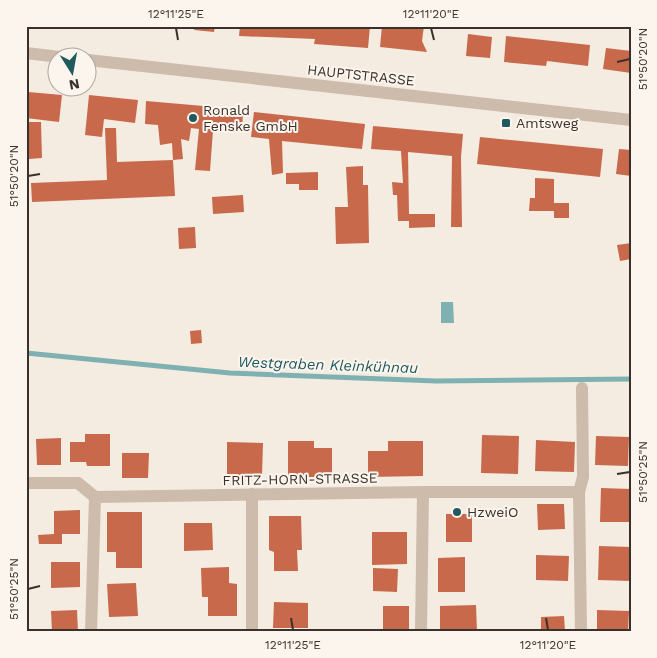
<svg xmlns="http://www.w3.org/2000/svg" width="657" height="658" font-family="'Work Sans',sans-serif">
<rect width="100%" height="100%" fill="#f4ebe1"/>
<path fill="#7fb0b2" d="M441 302H453L454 323H441Z"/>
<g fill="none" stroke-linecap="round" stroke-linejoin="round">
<path stroke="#7fb0b2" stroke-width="5" d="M26 353 230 373 436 381 631 379"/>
</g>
<path fill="#c8694b" d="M195 26H215L214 32 194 30Z
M240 26H370L368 48 314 44 315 39 239 36Z
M382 26H424L422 41 427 52 380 47Z
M468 34 492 37 490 58 466 56Z
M506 36 590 45 588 66 547 61 546 66 504 62Z
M606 48 631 51V73L603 69Z
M28 92 62 95 59 122 26 118Z
M89 95 138 100 135 123 104 119 102 137 85 135Z
M146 101 215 107V109L243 112 242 132 213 130 210 171 195 170 199 129 191 128 189 141 181 139 183 159 173 160 172 143 160 145 158 125 145 124Z
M254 112 365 124 362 149 282 141 283 173 272 175 269 139 251 137Z
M28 122H41L42 158 29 159Z
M373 126 463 134 461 157 462 227H451L452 156 408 152 409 214H435V227L409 228V221H398L397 195H393L392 182 403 183 401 151 371 149Z
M105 128H116L117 162 173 160 175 196 32 202 31 183 107 180Z
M480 137 603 149 600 177 477 164Z
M619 149 631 150V176L616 174Z
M363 166V185H368L369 243 336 244 335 207H348L346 167Z
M318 172V190H299V184H286V173Z
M535 178 554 179V203H569V218H554V211H529L530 198H535Z
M243 195 244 212 213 214 212 197Z
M195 227 196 248 179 249 178 228Z
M631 243V259L620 261 617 245Z
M201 330 202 343 191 344 190 331Z
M85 434H110V466H87L86 462H70V442H85Z
M482 435 519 436 518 474 481 473Z
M596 436 629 437 628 466 595 465Z
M61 438V465H37L36 439Z
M536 440 575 442 574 472 535 471Z
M288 441H314V448H332V477H288Z
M388 441H423V476L368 477V451H388Z
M227 442 263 443 262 476H227Z
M122 453H149L148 478H122Z
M601 488 631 489V522H600Z
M537 504H564L565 529 538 530Z
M80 510V534H62V544H39L38 535 54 534V511Z
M107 512H142V568H116V552H107Z
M446 514H472V542H446Z
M269 516H301L302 550H297L298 571H274V552L269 550Z
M184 523H212L213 550 184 551Z
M372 532H407V564L372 565Z
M599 546 631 547V581L598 580Z
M536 555 569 556 568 581 536 580Z
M465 557V592H438V558Z
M51 562H80V587L51 588Z
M229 567V583L237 584V616H208V597H202L201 568Z
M373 568 398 569 397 592 373 591Z
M136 583 138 616 109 617 107 584Z
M274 602 308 603V628H273Z
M476 605 477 632H440V606Z
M383 606H409V632H383Z
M77 610 78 632H52L51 611Z
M597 610 629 611 628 632H597Z
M564 616 565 632H541V617Z
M147 629V632H108V630Z"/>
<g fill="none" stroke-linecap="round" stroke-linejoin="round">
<path stroke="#cdbbac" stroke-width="12" d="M26 53 68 58
M88 60 631 120
M26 483H78L95 497 423 492H579L581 632
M579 492 583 477 582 388
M91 632 95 497
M252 632V494
M421 632 423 492"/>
</g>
<path fill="none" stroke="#3b302b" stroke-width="2" d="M176 28 178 40M431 28 434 40M617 62 630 59M28 176 40 174M617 474 630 472M28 589 40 586M291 618 293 630M546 618 548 630"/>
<g fill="#1f5a5e" stroke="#fbf5ee" stroke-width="2">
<circle cx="193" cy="118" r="5"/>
<rect x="501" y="118" width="10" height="10" rx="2.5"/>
<circle cx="457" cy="512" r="5"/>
</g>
<g text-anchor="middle" stroke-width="4" stroke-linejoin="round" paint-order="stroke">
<g font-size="14" fill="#3b302b" stroke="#fbf5ee">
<text transform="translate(361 75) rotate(6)" y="5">HAUPTSTRASSE</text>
<text transform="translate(300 479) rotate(-1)" y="5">FRITZ-HORN-STRASSE</text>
</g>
<g font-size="14" fill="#3b302b" stroke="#fbf5ee" text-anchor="start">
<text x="203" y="115">Ronald<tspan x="203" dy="16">Fenske GmbH</tspan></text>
<text x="516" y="128">Amtsweg</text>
<text x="467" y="517">HzweiO</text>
</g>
<g font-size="15" font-style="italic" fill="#1f5a5e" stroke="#fbf5ee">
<text transform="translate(328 365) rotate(2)" y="5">Westgraben Kleinkühnau</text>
</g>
</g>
<rect width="657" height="658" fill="none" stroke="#fbf5ee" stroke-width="55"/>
<g transform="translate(72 72) rotate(169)"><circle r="24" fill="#fbf5ee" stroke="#aea6a0"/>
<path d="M0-4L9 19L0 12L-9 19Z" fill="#1f5a5e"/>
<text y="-8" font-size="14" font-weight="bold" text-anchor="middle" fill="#3b302b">N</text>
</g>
<rect x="28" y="28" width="602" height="602" fill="none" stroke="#3b302b" stroke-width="2"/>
<g font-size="12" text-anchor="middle" fill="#3b302b">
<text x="176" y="18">12°11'25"E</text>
<text x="431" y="18">12°11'20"E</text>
<text transform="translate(643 59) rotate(-90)" y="4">51°50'20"N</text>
<text transform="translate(14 176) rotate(-90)" y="4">51°50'20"N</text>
<text transform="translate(643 472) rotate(-90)" y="4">51°50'25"N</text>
<text transform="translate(14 589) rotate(-90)" y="4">51°50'25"N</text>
<text x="293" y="649">12°11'25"E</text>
<text x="548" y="649">12°11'20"E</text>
</g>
</svg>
